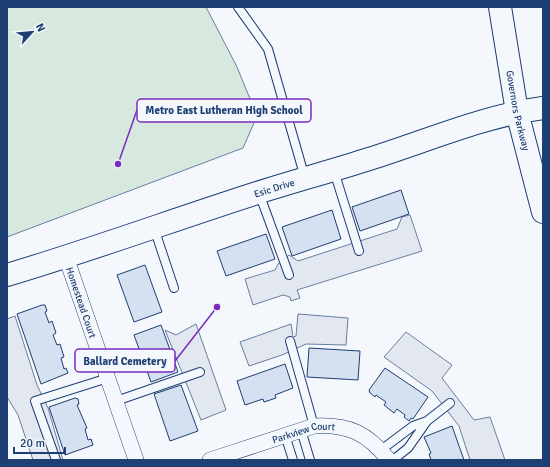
<svg xmlns="http://www.w3.org/2000/svg" width="550" height="467" font-family="Signika,sans-serif">
<rect width="100%" height="100%" fill="#f4f7fb"/>
<path fill="#d7e8df" stroke="#687fa3" d="M7 7H206L237 67 257 116 243 148 7 237Z"/>
<path fill="#e3e8f0" stroke="#687fa3" d="M410 215 422 251 297 290 300 298 291 301 290 297 283 295 253 305 245 279 275 270 278 264 289 255 298 261 397 229 402 217Z
M298 314 348 318 346 345 306 344 282 355 249 366 240 342 291 324 293 337 296 336Z
M15 316 37 385 48 408 63 460H33L18 415 7 397V319Z
M196 324 226 410 201 420 165 330 176 335Z
M406 332 452 365 442 378 474 420 490 417 505 460H470L459 426 432 391 384 357Z"/>
<path fill="#d5e0f0" stroke="#1d3f73" d="M401 190 409 214 360 231 352 207Z
M332 210 341 239 292 256 282 227Z
M266 234 275 259 226 276 217 251Z
M145 265 162 312 134 322 117 275Z
M42 305H45L47 311 45 312 49 323 52 321 56 333 53 335 57 345 60 344 64 357 61 358 64 369 66 368 68 373 41 384 17 314Z
M161 325 178 372 151 382 134 335Z
M309 348 360 351 358 380 307 377Z
M285 364 293 388 275 395 276 398 264 402 263 399 245 405 237 381Z
M385 368 428 397 413 419 411 418 409 421 404 417 405 415 397 409 394 413 384 405 386 402 376 395 375 397 370 393 369 390Z
M181 385 198 431 170 441 154 394Z
M75 398 78 399 79 404 77 405 87 428 85 429 88 440 91 439 93 445 65 455 49 407Z
M452 426 464 460H431L429 454 431 453 424 437Z"/>
<g fill="none" stroke-linecap="round" stroke-linejoin="round">
<g stroke="#1d3f73" stroke-width="10">
<path id="lane" d="M238 7 268 49 305 178
M334 171 359 251
M259 193 289 275
M154 228 174 288
M290 341 314 426
M116 401 200 372
M427 421 450 403
M301 430 310 460
M285 435 293 460
M381 450 413 426 427 421 408 448 393 460
M56 460 35 401 108 378"/>
</g>
<g stroke="#1d3f73" stroke-width="16">
<g id="street">
<path id="s1" d="M66 257 136 460"/>
<path id="s2" d="M210 460 314 426C349 424 367 433 389 460"/>
</g>
</g>
<g stroke="#1d3f73" stroke-width="24">
<g id="secondary">
<path id="s3" d="M7 275C91 250 173 220 257 193 294 181 332 171 369 159 427 141 483 116 543 108"/>
</g>
</g>
<g stroke="#1d3f73" stroke-width="24">
<g id="primary">
<path id="s4" d="M500 7 517 112 543 212"/>
</g>
</g>
<use href="#lane" stroke="#f4f7fb" stroke-width="8"/>
<use href="#street" stroke="#f4f7fb" stroke-width="15"/>
<use href="#secondary" stroke="#f4f7fb" stroke-width="22"/>
<use href="#primary" stroke="#f4f7fb" stroke-width="22"/>
</g>
<g text-anchor="middle" stroke-width="3" stroke-linejoin="round" paint-order="stroke">
<g font-size="10" fill="#1d3f73" stroke="#f4f7fb">
<text dy="4" stroke="none"><textPath href="#s4" startOffset="105">Governors Parkway</textPath></text>
<text dy="4" stroke="none"><textPath href="#s3" startOffset="281">Esic Drive</textPath></text>
<text dy="4" stroke="none"><textPath href="#s1" startOffset="48">Homestead Court</textPath></text>
<text dy="4" stroke="none"><textPath href="#s2" startOffset="98">Parkview Court</textPath></text>
</g>
</g>
<path fill="none" stroke="#7b2cbf" stroke-width="1.5" d="M118 164L137 110M217 307L175 361"/>
<g fill="#7b2cbf" stroke="#f4f7fb" stroke-width="1.5">
<circle cx="118" cy="164" r="4"/>
<circle cx="217" cy="307" r="4"/>
</g>
<g fill="#f4f7fb" stroke="#7b2cbf" stroke-width="1.5">
<rect x="137" y="99" width="174" height="23" rx="4"/>
<rect x="75" y="349" width="100" height="23" rx="4"/>
</g>
<g font-size="11" text-anchor="middle" font-weight="bold" fill="#1d3f73">
<text x="224" y="114">Metro East Lutheran High School</text>
<text x="125" y="365">Ballard Cemetery</text>
</g>
<rect width="550" height="467" fill="none" stroke="#1d3f73" stroke-width="16"/>
<g transform="translate(32 32) rotate(63)" stroke="#f4f7fb" stroke-width="3" paint-order="stroke">
<path d="M0-3L7 15L0 10L-7 15Z" fill="#1d3f73"/>
<text y="-6" font-size="11" font-weight="bold" text-anchor="middle" fill="#1d3f73">N</text>
</g>
<path d="M14 447v6h51v-6" fill="none" stroke="#1d3f73" stroke-width="2"/>
<text x="20" y="447" font-size="12" fill="#1d3f73" stroke="#f4f7fb" stroke-width="3" paint-order="stroke">20 m</text>
</svg>
